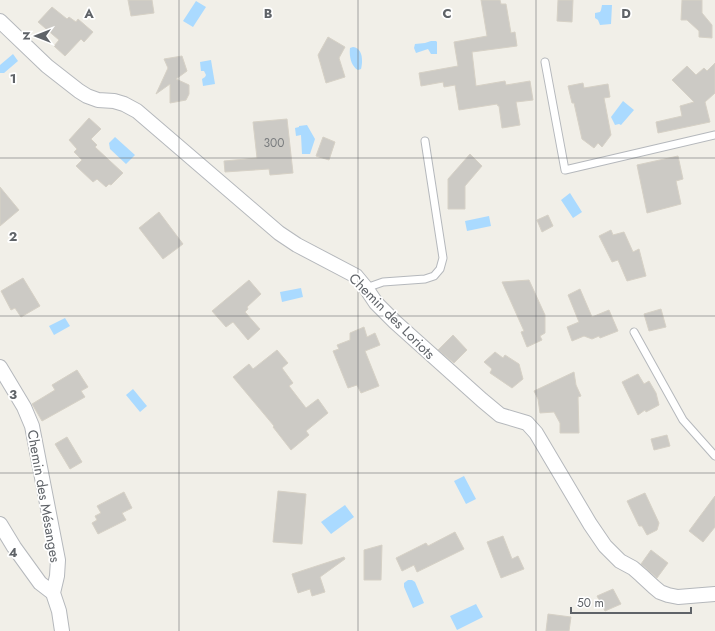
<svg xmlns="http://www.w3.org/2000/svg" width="715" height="631" font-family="Jost,sans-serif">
<rect width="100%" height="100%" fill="#f1efe8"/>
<path fill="#aadaff" d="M196 1 206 7 193 27 183 21Z
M602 5H612L611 24 600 25 598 20 595 18V13L600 12 601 10Z
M431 41H436L437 42V54H431L428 49 416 53 414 48 415 44 425 43Z
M353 47C363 48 363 61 361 69L358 70C351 66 349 56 350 48Z
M13 54 18 61 4 73H0V65Z
M211 60 215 84 203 86 202 79 205 77 206 75 204 71H201L200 62Z
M623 101 634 110 621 125 619 124 615 125 611 117Z
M307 125 315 139 310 154H302L301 135 296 136 295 128 299 127V126Z
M115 137 135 155 126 164 110 149 109 143Z
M570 193 582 212 573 218 561 200Z
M489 216 491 226 467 231 465 221Z
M301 288 303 297 282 302 280 292Z
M65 318 70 326 54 335 49 326Z
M133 389 147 406 140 412 126 395Z
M464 476 476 499 466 504 454 481Z
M345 505 354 517 331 534 321 522Z
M408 580H412L415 582 424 603 413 608 404 587V583Z
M476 604 483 617 457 630 450 616Z"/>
<path fill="#cccac5" stroke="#d6d1c6" d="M128 0H152L154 13 131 16Z
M481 0H500L501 4H506L511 33 515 32 517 46 472 52 476 86 505 81 506 85 530 81 533 100 516 102 520 125 502 128 499 106H498L497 104 459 110 455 85 444 87 443 82 421 86 419 73 458 66 454 42 487 36Z
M558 0H573L572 22 557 21Z
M682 0H702V13L712 25V38L699 37V31L687 20H681Z
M52 7 67 19 69 17 76 22 78 19 93 32 84 42 81 39 65 56 54 46 59 40 38 22Z
M328 37 345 47 339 58 345 77 326 83 318 55Z
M182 56 187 71 176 79 189 85V94L186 100 170 103V84L156 94 168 68 164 59Z
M715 63V93L705 102 710 122 658 133 656 122 682 116 680 106 694 102 672 80 687 66 696 75 704 68 707 71Z
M583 83 584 88 608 84 610 97 604 98 611 135 602 147 598 143 594 148 582 139 574 103H572L568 86Z
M89 118 101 129 91 139 97 145 95 147 123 173 111 185 109 184 106 187 97 179 93 182 76 166 82 160 74 152 77 149 69 140Z
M287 119 293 173 270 175 269 169 225 172 224 161 257 158 253 122Z
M323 137 335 142 329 160 316 156Z
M470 154 482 166 465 186V209H448V179Z
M678 156 683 179 676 181 681 204 647 213 637 165Z
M0 187 19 210 0 226Z
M159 212 183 244 163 259 139 228Z
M548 215 553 226 542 232 537 220Z
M611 230 613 235 624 232 633 252 639 249 646 276 627 281 618 260 612 262 599 236Z
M23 278 40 306 21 317 15 308 11 310 1 291Z
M249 280 261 294 247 307 248 309 245 312 260 329 248 340 233 322 226 327 212 311Z
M529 280 545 315V333L540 336 542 340 527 347 521 332 524 331 502 282Z
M580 289 592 317 609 310 618 331 600 338 599 336 592 339 584 336 572 341 567 327 579 322 568 295Z
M661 309 666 327 649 331 644 314Z
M364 327 367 337 375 333 380 345 365 351 379 386 361 393 357 385 348 388 333 351 339 349 337 345 350 340V333Z
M453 335 467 350 454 363 438 350Z
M277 350 288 363 282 368 293 383 289 386 306 408 318 399 328 413 306 431 309 435 291 450 273 427 274 426 233 377 249 364 253 369Z
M495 352 503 358 505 355 519 364 523 379 512 388 490 373 492 369 484 362Z
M77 370 88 387 81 391 85 397 42 421 32 404 55 390 52 385Z
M574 372 576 385 581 396 578 397 579 433H560V423L554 412 540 413 538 399 534 391Z
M638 374 644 384 649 381 656 393 659 405 646 412 645 410 638 415 622 382Z
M667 435 670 446 654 450 651 439Z
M67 437 82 462 70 469 55 444Z
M278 491 306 494 302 544 273 542Z
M124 492 132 508 122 513 126 520 98 534 92 523 97 520 95 516 101 513 97 506Z
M645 493 659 523 657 530 647 535 642 526H639L627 501Z
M715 496V527L703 542 689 531Z
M455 532 464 549 417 572 414 565 402 571 396 558 426 543 428 546Z
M503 536 512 559 518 556 524 569 501 578 487 542Z
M382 545 381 580H364V550Z
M651 550 668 563 657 578 641 564Z
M344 557 345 559 320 577 325 592 312 596 310 589 298 593 292 574Z
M613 589 621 604 605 611 597 596Z
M548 614 571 617 569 631H546Z"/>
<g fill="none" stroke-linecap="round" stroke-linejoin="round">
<g stroke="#b5b8bc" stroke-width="9">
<path id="service" d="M545 62 565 170 715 135
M366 288 383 282 425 279 434 276 440 269 443 258 425 141
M634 332 683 420 715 456"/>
</g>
<g stroke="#b5b8bc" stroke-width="16">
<path id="minor" d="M0 21 47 66 79 91 87 96 98 100 114 101 124 104 137 111 279 233 297 245 356 276 366 288 376 303 395 322 482 400 500 415 527 423 536 433 590 524 605 546 620 561 633 568 641 575 654 587 660 592 668 595 678 597 715 594
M0 367 24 407 32 426 58 560 57 576 53 593 59 611 62 631
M0 524 14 547 40 583 53 593"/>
</g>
<use href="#service" stroke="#fff" stroke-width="7"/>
<use href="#minor" stroke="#fff" stroke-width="14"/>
</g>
<path fill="none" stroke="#5f6368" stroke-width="1" stroke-opacity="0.55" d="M179 0V631M358 0V631M536 0V631M0 158H715M0 316H715M0 473H715"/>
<g text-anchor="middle" stroke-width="3.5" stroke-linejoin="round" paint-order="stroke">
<g font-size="12" fill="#7a7d7f">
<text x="274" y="147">300</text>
</g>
<g font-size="14" fill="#5f6368" stroke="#fff">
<text transform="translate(392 316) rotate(45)" y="5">Chemin des Loriots</text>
<text transform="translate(44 496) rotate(80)" y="5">Chemin des Mésanges</text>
</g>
</g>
<g font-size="13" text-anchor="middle" font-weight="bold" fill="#5f6368" stroke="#fff" stroke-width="3.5" stroke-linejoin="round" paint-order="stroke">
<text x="89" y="18">A</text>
<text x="268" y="18">B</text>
<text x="447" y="18">C</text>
<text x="626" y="18">D</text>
<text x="13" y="83">1</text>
<text x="13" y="241">2</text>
<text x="13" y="399">3</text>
<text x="13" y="557">4</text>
</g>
<g transform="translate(36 36) rotate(270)" stroke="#ffffff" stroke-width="3" paint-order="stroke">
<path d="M0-3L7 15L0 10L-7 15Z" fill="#5f6368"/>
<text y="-6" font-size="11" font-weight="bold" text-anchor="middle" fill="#5f6368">N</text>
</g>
<path d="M571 607v6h120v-6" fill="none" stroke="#5f6368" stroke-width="2"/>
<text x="577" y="607" font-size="12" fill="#5f6368" stroke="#ffffff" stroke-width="3" paint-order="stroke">50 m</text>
</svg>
